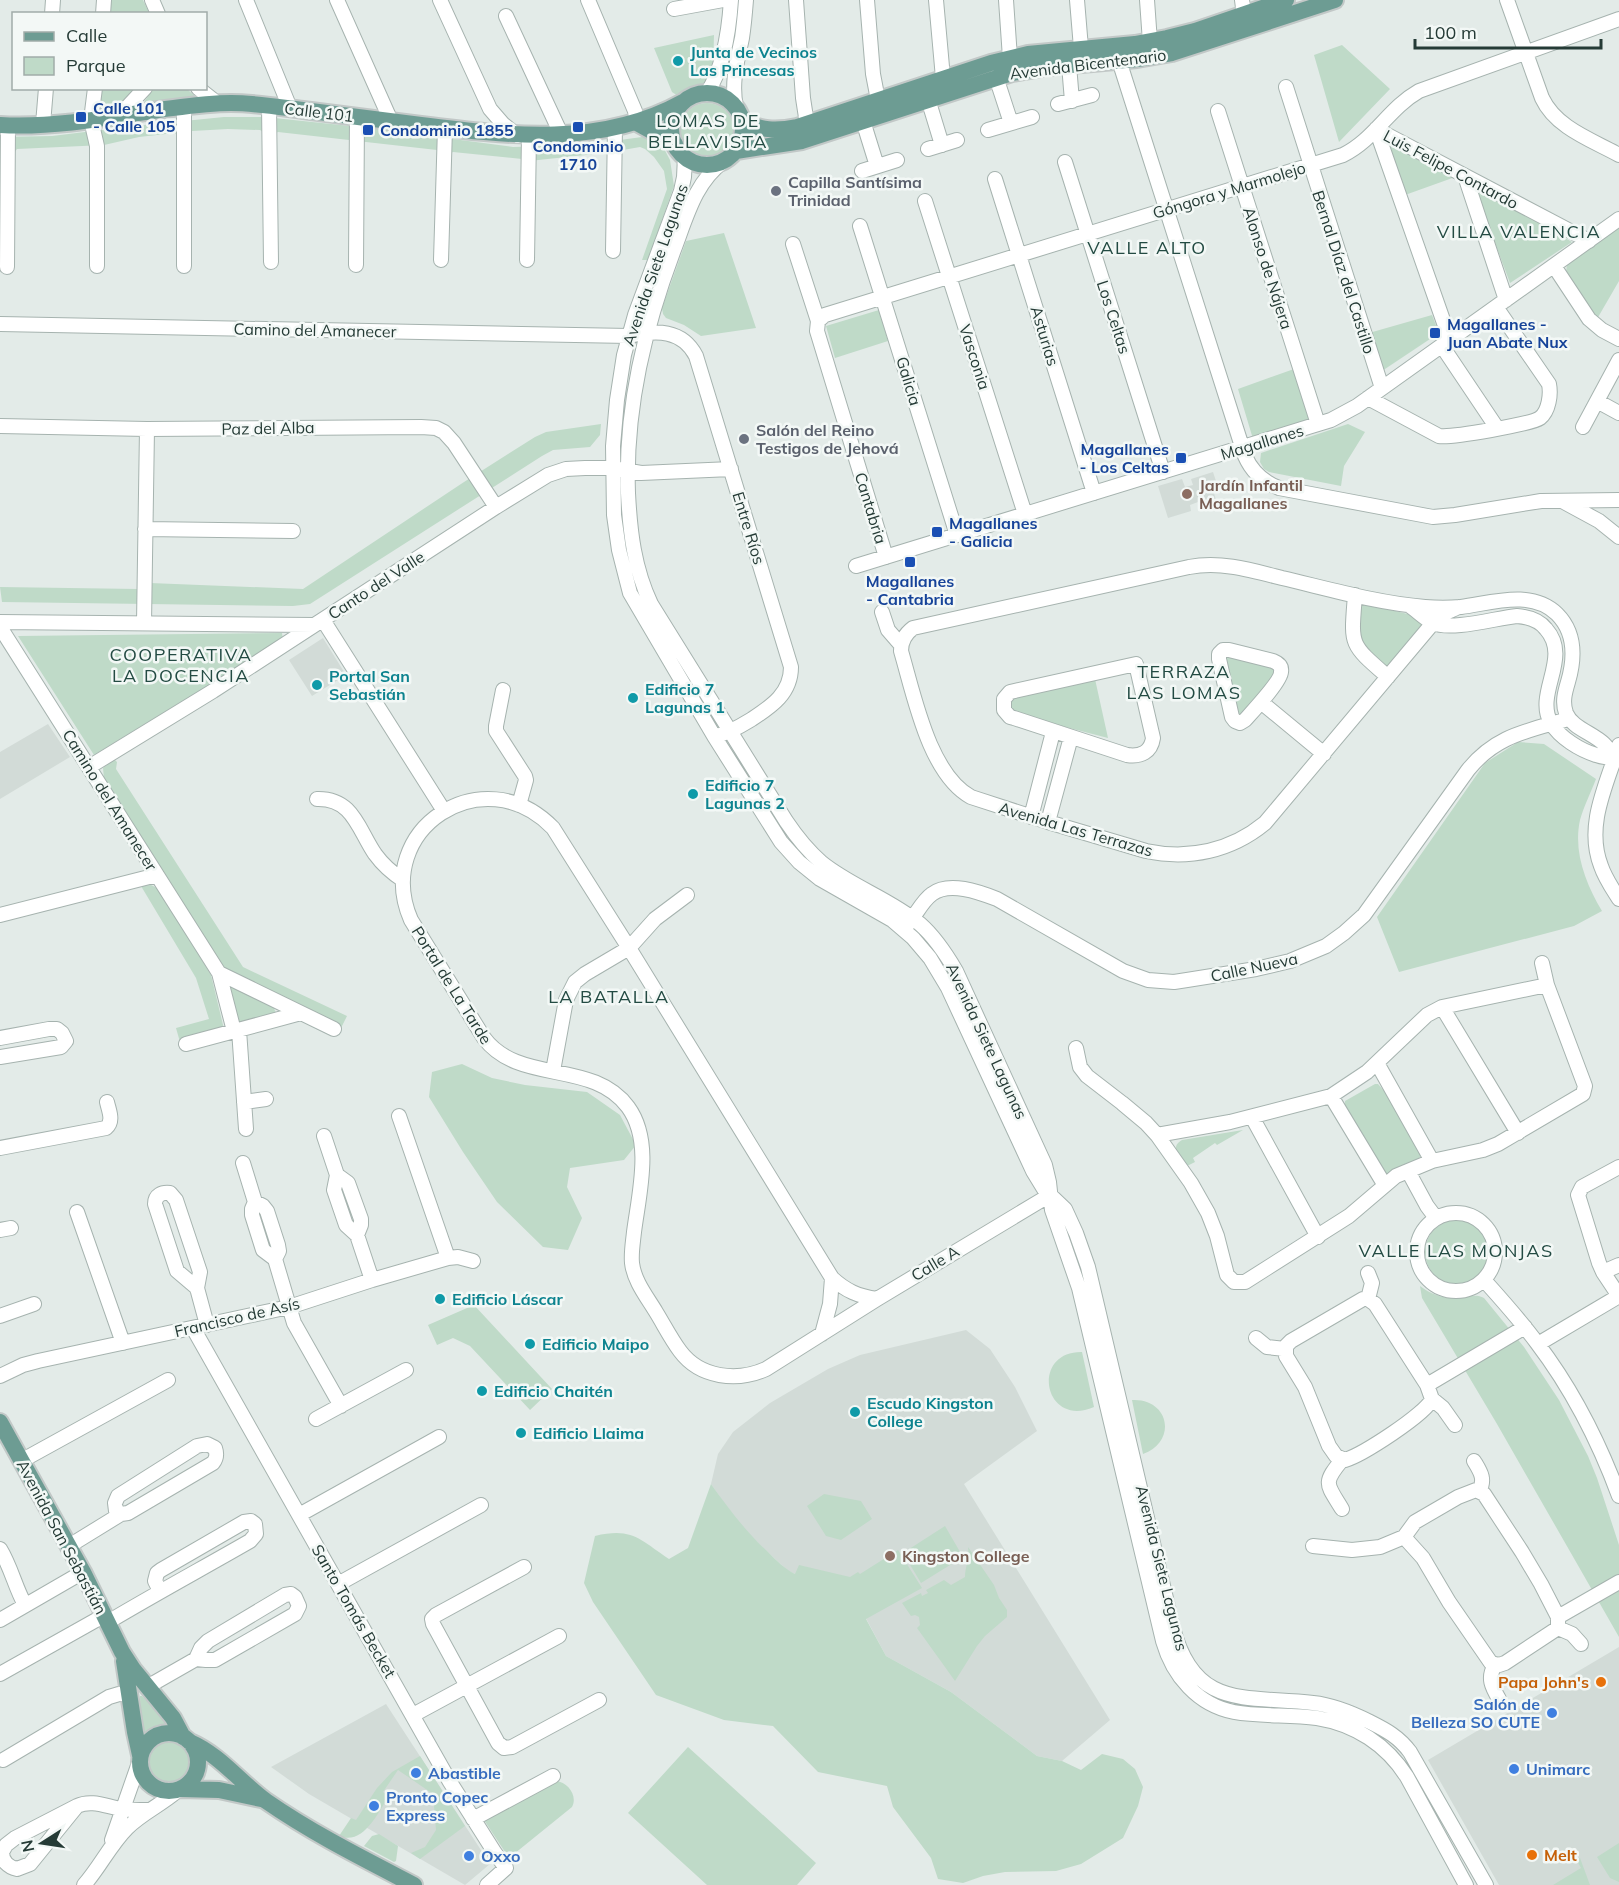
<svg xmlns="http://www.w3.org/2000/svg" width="1619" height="1885" font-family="Mulish,sans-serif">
<rect width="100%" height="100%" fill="#e3ebe8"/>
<path fill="#d2dbd7" d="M1213 472 1216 481 1211 483 1216 500 1199 505 1198 502 1190 505 1191 511 1168 518 1158 486 1182 479 1185 487 1193 485 1191 479Z
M323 638 346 675 312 696 289 660Z
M48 724 70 757 0 799V752Z
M966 1330 990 1349 1015 1387 1037 1431 964 1484 1110 1720 1062 1761 1037 1756 951 1692 886 1656 860 1607 787 1570 758 1543 736 1520 711 1484 718 1454 733 1432 770 1403 828 1369 860 1355Z
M1619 1647V1885H1499L1428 1760Z
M386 1704 490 1864 465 1885 309 1794 271 1767Z"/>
<path fill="#bfdac8" d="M108 0H143L149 13 106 14Z
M714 35 713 73 705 89 681 98 672 92 654 48Z
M1342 45 1390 89 1339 142 1314 55Z
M99 89H136L119 104 97 111Z
M153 89H187L197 98 140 108Z
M680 130a27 27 0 1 1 54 0a27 27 0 1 1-54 0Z
M224 117H265L369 128 513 147 583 145 642 137 660 141 670 160 674 186 648 260H642L667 189 664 171 654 157 645 149 640 147 623 150 622 153 607 155 604 153 529 161 522 159 453 152 449 154 438 153 437 150 366 142 351 143 349 140 278 132 276 133 263 132 260 130 228 129 192 131 190 133 177 135 175 133 139 137 104 145 17 149 14 153H0V137L52 136 134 126Z
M1384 138 1458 176 1405 195Z
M1473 184 1572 242 1510 283Z
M1619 226V281L1597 319 1566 273 1567 263Z
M724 233 756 328 701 336 684 325 666 318 663 314 662 308 686 241Z
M879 310 888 341 835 358 826 326Z
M1432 315 1439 333 1382 371 1369 333Z
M1294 369 1310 421 1253 439 1238 389Z
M601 424 600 435 590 447 553 450 542 456 310 604 293 606 2 602 0 587 138 589 150 583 303 589 464 482 535 437 546 432Z
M1348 424 1365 432 1344 466 1341 486 1269 472 1264 469 1260 462 1261 453Z
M1362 603 1416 616 1422 623V626L1386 669 1361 648 1358 608Z
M282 633 283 640 94 755 18 636Z
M1224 653 1273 664 1277 674 1237 719Z
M1095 679 1108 738 1011 713 1008 701 1010 698Z
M1518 742 1544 744 1596 779C1591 792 1584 806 1580 820 1573 852 1586 884 1602 911L1574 926 1399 972 1377 917 1485 763Z
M114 759 117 762 116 769 243 967 347 1016 341 1028 226 974 104 779 103 768Z
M151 885 159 889 211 975 224 1029 180 1042 176 1028 209 1019 196 978 141 886Z
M225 981 273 1006 276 1013 239 1025Z
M462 1064 492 1078 525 1085 587 1092 620 1115 636 1145 624 1160 570 1168 567 1187 582 1218 568 1250 543 1247 497 1202 463 1152 429 1097 432 1072Z
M1375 1084H1378L1385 1092 1420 1153V1157L1417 1160 1389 1174 1385 1173 1345 1106V1101Z
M1243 1130 1217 1145 1215 1143 1193 1158 1195 1162 1185 1167C1180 1158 1169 1147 1182 1140Z
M1425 1252a32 32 0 1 1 64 0a32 32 0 1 1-64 0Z
M1420 1286C1430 1294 1444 1299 1456 1298 1466 1298 1475 1293 1484 1298L1524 1347 1559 1400 1588 1456 1597 1478 1619 1545V1637L1497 1424 1422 1298Z
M474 1305 552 1389 530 1410 470 1346 453 1338 437 1345 428 1325Z
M1082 1352 1094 1407C1043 1429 1030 1351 1082 1352Z
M1132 1400C1169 1398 1178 1441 1143 1454Z
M711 1484C729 1509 746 1532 769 1553 777 1561 785 1569 795 1574L799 1565 850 1577 858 1572 860 1574 898 1550 922 1588 866 1619 886 1656 951 1692 1037 1756 1062 1761 1081 1770 1102 1754 1123 1759 1135 1769 1143 1787 1138 1806 1123 1838 1081 1864 1056 1871 1005 1872 983 1876 963 1883 938 1879 931 1858 893 1807 887 1786 818 1772 773 1726 724 1720 656 1695 593 1602 584 1583 595 1536C633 1527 640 1540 669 1559L688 1548Z
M824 1494 861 1501 872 1519 841 1540 826 1536 807 1506Z
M945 1526 963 1557 921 1583 903 1553Z
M968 1547 994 1585 999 1598 1007 1610V1617L985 1636 977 1646 955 1681 917 1628 920 1625 919 1617 915 1615 911 1616 902 1603 921 1593 922 1596 928 1593 926 1590 944 1580 951 1585 965 1577C965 1566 970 1559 968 1547Z
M140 1696H142L169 1723 153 1727 141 1735Z
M147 1762a22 22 0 1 1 44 0a22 22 0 1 1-44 0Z
M688 1747 816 1863 797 1885H707L628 1813Z
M420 1756 465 1826 420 1859 411 1853 425 1847 436 1830 433 1794 398 1770 383 1792 389 1796C378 1813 363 1846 339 1836L351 1818 356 1820 377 1788 392 1772Z
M556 1781C568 1782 578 1796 572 1807L509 1858 484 1820Z
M379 1834 398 1846 396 1861 394 1862 364 1846 372 1836Z
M1619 1843V1882L1610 1878 1597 1857Z
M1580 1858 1590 1885H1553L1581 1868 1576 1859Z"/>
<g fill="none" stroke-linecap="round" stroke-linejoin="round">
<g stroke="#a6b3af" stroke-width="16">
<path id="minor" d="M152 0 158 14
M246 0 290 108
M337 0 391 121
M440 0 490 109 503 124 518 136
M588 0 635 111 637 123
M796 0 803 98 807 124
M867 0 873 74 878 100
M936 0 943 78
M1006 0 1010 58
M1077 0 1081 48
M1147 0 1150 42
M1242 0 1244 15 1247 24
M1507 0 1542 98C1556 128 1592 140 1619 155
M674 9 723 0
M52 14 53 0
M103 14 104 0
M506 16 561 134
M1116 51 1245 456C1252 472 1263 482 1279 488L1433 517 1455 515 1541 501 1619 500
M1069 65 1072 101
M996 77 1011 123
M1286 87 1382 388
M95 88 91 120 97 146V266
M198 88 217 103
M707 93C724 67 729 31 731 0
M928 99 942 145
M1058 104 1092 95
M269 106 271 262
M184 107V266
M736 107C731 83 737 62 742 38 744 25 745 13 746 0
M1218 111 1318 424
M119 116 145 88
M863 121 877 166
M43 124 46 88
M1376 129 1589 241
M1376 129 1450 340
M988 130 1032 117
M928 149 957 140
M685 157 684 177 681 191 635 315 624 355 617 400 613 446 614 515 619 550 630 593 714 736 781 842 799 862 820 879 892 920 913 938 930 958 948 988 1033 1171 1044 1189 1065 1209 1076 1233 1088 1267 1173 1628C1195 1711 1247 1695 1313 1703 1333 1705 1352 1713 1370 1722 1386 1730 1399 1737 1410 1752L1486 1885
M724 161C696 181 687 215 675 247 645 326 625 407 628 493 630 532 634 568 651 604L786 821C796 836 808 851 822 863 852 887 890 899 920 924 935 937 946 954 956 971L1045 1165 1049 1182 1052 1210 1079 1288 1163 1641C1173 1676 1198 1705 1234 1712 1262 1717 1290 1714 1317 1718 1355 1724 1387 1745 1407 1777L1466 1885
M1065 162 1163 472
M862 171 897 160
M1465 176 1506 300
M995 179 1094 493
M925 201 1025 514
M860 226 957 535
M793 244 818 321 817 331 886 557
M613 251 615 127
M441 260 445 128
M527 260 529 136
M356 265 357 116
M1554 266 1589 319 1602 330 1619 339
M7 267 8 125
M818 321 825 315 1343 155C1374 140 1389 108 1419 91L1619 19
M0 324 629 336C656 330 682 329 696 356L791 667C791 693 772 706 752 719 742 725 733 731 722 734
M1442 346 1497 428
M1368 398 1439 436C1451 438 1532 424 1540 418 1549 411 1551 394 1549 384L1496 307
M1597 401 1619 413
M0 426 147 429 421 427 436 428 444 432 454 443 496 507
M1583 427 1619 360
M1564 502 1599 521 1619 537
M145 529 293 531
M856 566 1331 420 1357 406 1619 219
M1355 595C1351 646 1349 643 1388 677
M1410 606C1417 611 1425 619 1433 623 1452 631 1496 618 1517 616 1529 617 1539 620 1546 629 1572 658 1534 693 1551 723 1560 738 1580 750 1596 755 1604 758 1611 757 1619 760
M1459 607 1445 613 1433 623 1265 823C1231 851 1189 860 1146 851L1048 822 971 797C929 774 914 695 901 651 901 641 905 634 913 628L1189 567C1221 561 1251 570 1282 578 1329 589 1377 603 1425 607 1437 608 1449 608 1461 607 1492 603 1531 589 1557 614 1576 633 1575 658 1568 682 1565 692 1562 702 1566 713 1572 728 1593 733 1604 744 1608 748 1612 753 1615 758
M882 612 888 630 901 645
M323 620 444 811
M0 622 314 625
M144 623 147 429
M0 627 219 973 234 1031
M1223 650H1229L1273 661C1278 663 1282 666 1281 672 1281 681 1252 712 1245 720L1240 723 1235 721 1232 717 1219 659V654Z
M1136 664 1153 738C1151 752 1141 757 1127 755L1014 718 1010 717 1004 710V699L1010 692Z
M503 690 496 726V731L525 776 526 780 519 805
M1261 702 1324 754
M1619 745C1607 784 1585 825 1601 866 1605 878 1612 888 1619 899
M89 767 213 691 496 507 548 475 566 469 585 468H613L641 473 731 469
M317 799C353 798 358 829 375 854 383 865 392 873 403 880
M1031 817 1053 732
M1048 822 1071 737
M0 915 157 875
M908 924C916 915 922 901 932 894 949 881 979 892 997 899L1123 971 1148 980 1174 982 1187 980 1256 969 1290 961 1326 946 1344 933 1364 915 1468 770C1496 735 1528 731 1568 719
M219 973 334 1029
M1442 1007 1518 1133
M239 1030 246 1129
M0 1038 49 1029H57L62 1033 66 1041 61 1047 0 1057
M186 1044 301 1013
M1076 1048 1080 1067 1087 1076 1122 1103 1146 1123 1157 1135 1191 1183 1208 1213 1217 1236 1227 1275 1234 1282H1245L1349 1216 1396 1176 1432 1161 1483 1150 1498 1144 1583 1094 1585 1086 1547 985 1542 963
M1377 1063 1432 1161
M553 1071 566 1000 575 982 585 974 629 948 655 919 687 895
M1331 1096 1384 1184
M244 1102 266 1099
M399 1116 448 1258
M1252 1117 1318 1237
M1157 1135 1230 1122 1331 1096 1367 1072 1427 1015 1442 1007 1547 985
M324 1136 337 1175 334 1190 346 1225 357 1235 372 1280
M0 1148 106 1128C114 1121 109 1111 107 1102
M243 1163 255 1202 252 1209V1215L263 1250 275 1259 294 1323 341 1406
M1619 1167 1582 1187 1578 1195 1599 1263 1603 1272 1619 1296
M1408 1171 1427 1206 1436 1218
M337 1175 348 1183 361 1219V1225L357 1235
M255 1202 263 1206 267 1211 278 1245 279 1251 275 1259
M77 1212 123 1343
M1417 1252a39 39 0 1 1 78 0a39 39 0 1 1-78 0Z
M0 1230 11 1228
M1603 1272 1619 1265
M1484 1280C1502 1300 1521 1321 1537 1343 1572 1389 1599 1442 1619 1496
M197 1288 177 1271 155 1204C155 1195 162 1192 170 1193L176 1200 200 1272 197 1288 207 1325
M877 1299C858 1296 846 1291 832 1278L629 948 553 828C483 756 372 830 411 920L484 1038C519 1085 593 1059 628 1107 653 1141 639 1193 634 1232 633 1242 631 1253 632 1263 634 1281 647 1297 656 1312 664 1325 671 1339 680 1351 700 1378 737 1382 766 1369L877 1299 1050 1195
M1363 1299H1368L1375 1304 1427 1385 1432 1399C1426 1414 1362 1455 1345 1460L1336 1456 1329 1446 1305 1387 1286 1356V1346L1291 1341Z
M1368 1299 1372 1283 1368 1273
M0 1316 34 1304
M193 1328 450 1782 495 1853 506 1868 487 1885
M822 1334 830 1304 832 1278
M1256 1338 1267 1347 1285 1349
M1538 1344 1619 1296
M0 1376 23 1365 38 1361 289 1307 372 1280 448 1258 458 1257 473 1261
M1427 1385 1525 1327
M1432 1399 1443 1408 1455 1425
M316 1419 406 1370
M207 1444 215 1448C217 1454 217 1458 213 1463L128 1513 121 1514 116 1511 115 1503 118 1496 197 1446Z
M1342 1460C1322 1484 1327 1484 1342 1509
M21 1461 168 1380
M1474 1461C1480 1471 1486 1479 1479 1491
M299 1515 439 1437
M69 1546 121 1514
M1313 1546 1352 1550 1380 1547 1404 1537 1415 1522 1458 1497 1476 1490 1484 1494 1522 1552 1541 1584 1558 1617V1628L1505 1663 1499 1665 1491 1663 1449 1602 1423 1558 1404 1537
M0 1549C11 1567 15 1587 25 1605
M524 1567 436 1615 432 1619 433 1624 498 1743 504 1748 512 1747 599 1700
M338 1584 481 1505
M1558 1617 1619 1582
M0 1620 83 1572
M108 1622C155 1594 203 1568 250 1541L256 1534 255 1524 251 1521 244 1522 161 1570 157 1573 155 1581 160 1591
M1558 1628 1572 1634 1581 1644
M1495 1665C1487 1678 1492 1687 1499 1699
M0 1674 105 1615
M147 1687 196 1659 201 1648 208 1641 285 1595 291 1594 295 1597 299 1606 295 1614 215 1660H206L196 1659
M413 1715 559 1636
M3 1760 109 1697 119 1694H130
M77 1806 30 1864 17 1869C8 1867 2 1861 2 1852L6 1845 15 1838 77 1806C92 1799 107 1807 122 1809 130 1810 139 1810 148 1810
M473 1819 553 1776
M112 1840 140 1760
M84 1885C100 1867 110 1845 127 1828 142 1813 161 1805 177 1791"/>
</g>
<g stroke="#c2c8c7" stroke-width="20">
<path id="major" d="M671 129a36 36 0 1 1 72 0a36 36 0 1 1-72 0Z
M742 120C759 131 777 131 797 127L991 63 1028 54 1135 44 1167 38 1195 31 1286 0
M637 123 675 144
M0 125C52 128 107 118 158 110 182 107 206 103 231 103 255 103 279 107 303 110 342 115 382 120 421 125 509 136 602 147 683 102
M736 151 802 141 1012 73 1048 67 1137 59 1172 53 1335 0
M0 1422 83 1572 122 1652 133 1669 173 1718 183 1737
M124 1661 135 1732 140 1755
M140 1762a29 29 0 1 1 58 0a29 29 0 1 1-58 0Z
M190 1742C220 1755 240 1782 266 1801 312 1833 364 1859 414 1885
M181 1789 219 1790 261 1799"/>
</g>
<use href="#minor" stroke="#fff" stroke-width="14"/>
<use href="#major" stroke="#6d9c93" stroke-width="16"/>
</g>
<g fill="#0f9aa8" stroke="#f3f8f6" stroke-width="2">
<circle cx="678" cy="61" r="6"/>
<circle cx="317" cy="685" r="6"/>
<circle cx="633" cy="698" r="6"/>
<circle cx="693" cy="794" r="6"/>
<circle cx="440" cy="1299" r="6"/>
<circle cx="530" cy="1344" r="6"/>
<circle cx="482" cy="1391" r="6"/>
<circle cx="855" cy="1412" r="6"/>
<circle cx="521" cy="1433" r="6"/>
</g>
<g fill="#1a4fb4" stroke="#f3f8f6" stroke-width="2">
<rect x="75" y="111" width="12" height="12" rx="3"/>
<rect x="572" y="121" width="12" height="12" rx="3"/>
<rect x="362" y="124" width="12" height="12" rx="3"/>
<rect x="1429" y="327" width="12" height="12" rx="3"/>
<rect x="1175" y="452" width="12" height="12" rx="3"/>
<rect x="931" y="526" width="12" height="12" rx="3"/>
<rect x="904" y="556" width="12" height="12" rx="3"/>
</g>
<g fill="#6b7280" stroke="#f3f8f6" stroke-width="2">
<circle cx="776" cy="191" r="6"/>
<circle cx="744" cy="439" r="6"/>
</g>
<g fill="#8d6e63" stroke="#f3f8f6" stroke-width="2">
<circle cx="1187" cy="494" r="6"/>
<circle cx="890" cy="1556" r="6"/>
</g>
<g fill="#e8710a" stroke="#f3f8f6" stroke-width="2">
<circle cx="1601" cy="1682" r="6"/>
<circle cx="1532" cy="1855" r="6"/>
</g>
<g fill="#3f7fe0" stroke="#f3f8f6" stroke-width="2">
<circle cx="1552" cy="1713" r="6"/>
<circle cx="1514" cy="1769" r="6"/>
<circle cx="416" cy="1773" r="6"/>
<circle cx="374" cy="1806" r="6"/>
<circle cx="469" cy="1856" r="6"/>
</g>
<g text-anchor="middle" stroke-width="5" stroke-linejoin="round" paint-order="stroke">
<g font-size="16" font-weight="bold" fill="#0d838f" stroke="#f3f8f6" text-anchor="start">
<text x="690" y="58">Junta de Vecinos<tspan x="690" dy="18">Las Princesas</tspan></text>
<text x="329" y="682">Portal San<tspan x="329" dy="18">Sebastián</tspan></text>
<text x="645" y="695">Edificio 7<tspan x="645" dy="18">Lagunas 1</tspan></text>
<text x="705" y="791">Edificio 7<tspan x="705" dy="18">Lagunas 2</tspan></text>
<text x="452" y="1305">Edificio Láscar</text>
<text x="542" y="1350">Edificio Maipo</text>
<text x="494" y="1397">Edificio Chaitén</text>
<text x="867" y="1409">Escudo Kingston<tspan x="867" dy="18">College</tspan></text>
<text x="533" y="1439">Edificio Llaima</text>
</g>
<g font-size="16" fill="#253b36" stroke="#f3f8f6">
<text transform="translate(1088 64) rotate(-7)" y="6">Avenida Bicentenario</text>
<text transform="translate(319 112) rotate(7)" y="6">Calle 101</text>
<text transform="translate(1451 169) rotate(28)" y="6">Luis Felipe Contardo</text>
<text transform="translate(1229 190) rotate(-17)" y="6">Góngora y Marmolejo</text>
<text transform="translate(655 265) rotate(-71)" y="6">Avenida Siete Lagunas</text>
<text transform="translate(1268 268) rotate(72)" y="6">Alonso de Nájera</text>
<text transform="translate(1344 272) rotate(72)" y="6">Bernal Díaz del Castillo</text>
<text transform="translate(1114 317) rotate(72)" y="6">Los Celtas</text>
<text transform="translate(315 330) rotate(1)" y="6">Camino del Amanecer</text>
<text transform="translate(1045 336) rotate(73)" y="6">Asturias</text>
<text transform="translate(975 357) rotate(72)" y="6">Vasconia</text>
<text transform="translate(909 381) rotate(73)" y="6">Galicia</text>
<text transform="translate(268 428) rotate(-1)" y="6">Paz del Alba</text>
<text transform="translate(1262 442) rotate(-17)" y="6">Magallanes</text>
<text transform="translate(871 508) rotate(73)" y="6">Cantabria</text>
<text transform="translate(749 528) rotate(73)" y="6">Entre Ríos</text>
<text transform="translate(376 585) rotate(-33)" y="6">Canto del Valle</text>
<text transform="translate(110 800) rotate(58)" y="6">Camino del Amanecer</text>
<text transform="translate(1076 829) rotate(16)" y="6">Avenida Las Terrazas</text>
<text transform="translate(1254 967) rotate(-12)" y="6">Calle Nueva</text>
<text transform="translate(452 985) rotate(58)" y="6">Portal de La Tarde</text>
<text transform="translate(987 1041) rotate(65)" y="6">Avenida Siete Lagunas</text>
<text transform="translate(935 1263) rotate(-31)" y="6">Calle A</text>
<text transform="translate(237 1317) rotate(-13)" y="6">Francisco de Asís</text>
<text transform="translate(62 1537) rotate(62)" y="6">Avenida San Sebastián</text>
<text transform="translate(1162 1568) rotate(76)" y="6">Avenida Siete Lagunas</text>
<text transform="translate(354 1611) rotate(60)" y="6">Santo Tomás Becket</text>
</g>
<g font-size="16" font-weight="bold" fill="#164399" stroke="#f3f8f6" text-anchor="start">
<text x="93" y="114">Calle 101<tspan x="93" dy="18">- Calle 105</tspan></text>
<text x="380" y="136">Condominio 1855</text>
<text x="578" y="152" text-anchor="middle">Condominio<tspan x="578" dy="18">1710</tspan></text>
<text x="1447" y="330">Magallanes -<tspan x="1447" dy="18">Juan Abate Nux</tspan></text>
<text x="1169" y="455" text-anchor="end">Magallanes<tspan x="1169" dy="18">- Los Celtas</tspan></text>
<text x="949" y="529">Magallanes<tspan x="949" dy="18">- Galicia</tspan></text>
<text x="910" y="587" text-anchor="middle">Magallanes<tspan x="910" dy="18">- Cantabria</tspan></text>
</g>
<g font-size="16" font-weight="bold" fill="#5b616d" stroke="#f3f8f6" text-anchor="start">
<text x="788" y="188">Capilla Santísima<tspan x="788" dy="18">Trinidad</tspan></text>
<text x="756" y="436">Salón del Reino<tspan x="756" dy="18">Testigos de Jehová</tspan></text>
</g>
<g font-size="16" font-weight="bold" fill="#785e54" stroke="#f3f8f6" text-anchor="start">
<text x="1199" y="491">Jardín Infantil<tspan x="1199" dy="18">Magallanes</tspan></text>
<text x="902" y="1562">Kingston College</text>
</g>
<g font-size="16" font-weight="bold" fill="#c56008" stroke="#f3f8f6" text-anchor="end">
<text x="1589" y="1688">Papa John's</text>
<text x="1544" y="1861" text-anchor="start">Melt</text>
</g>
<g font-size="16" font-weight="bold" fill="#366cbe" stroke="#f3f8f6" text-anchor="start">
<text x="1540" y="1710" text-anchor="end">Salón de<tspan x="1540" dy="18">Belleza SO CUTE</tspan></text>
<text x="1526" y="1775">Unimarc</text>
<text x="428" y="1779">Abastible</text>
<text x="386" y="1803">Pronto Copec<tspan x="386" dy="18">Express</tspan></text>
<text x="481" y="1862">Oxxo</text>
</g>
<g font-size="18" letter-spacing="1.5" fill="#234b43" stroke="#f3f8f6">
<text x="708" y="127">LOMAS DE<tspan x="708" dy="21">BELLAVISTA</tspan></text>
<text x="1519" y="238">VILLA VALENCIA</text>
<text x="1147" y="254">VALLE ALTO</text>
<text x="181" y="661">COOPERATIVA<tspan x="181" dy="21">LA DOCENCIA</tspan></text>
<text x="1184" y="678">TERRAZA<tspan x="1184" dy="21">LAS LOMAS</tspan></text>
<text x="609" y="1003">LA BATALLA</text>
<text x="1456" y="1257">VALLE LAS MONJAS</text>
</g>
</g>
<rect x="12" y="12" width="195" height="78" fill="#f3f8f6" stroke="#a1aca9" stroke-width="1.5"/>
<rect x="24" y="32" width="30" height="9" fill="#6d9c93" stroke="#a1aca9" stroke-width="1.5"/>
<text x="66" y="42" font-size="18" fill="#253b36">Calle</text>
<rect x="24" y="57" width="30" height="18" fill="#bfdac8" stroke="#a1aca9" stroke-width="1.5"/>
<text x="66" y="72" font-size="18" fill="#253b36">Parque</text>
<g transform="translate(42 1843) rotate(258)" stroke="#f3f8f6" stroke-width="4.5" paint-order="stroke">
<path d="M0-4.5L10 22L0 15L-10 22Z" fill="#253b36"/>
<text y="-9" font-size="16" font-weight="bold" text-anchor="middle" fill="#253b36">N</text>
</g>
<path d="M1415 39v9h186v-9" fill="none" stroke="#253b36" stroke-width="3"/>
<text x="1424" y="39" font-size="18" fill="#253b36" stroke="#f3f8f6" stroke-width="4.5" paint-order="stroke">100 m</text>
</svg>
